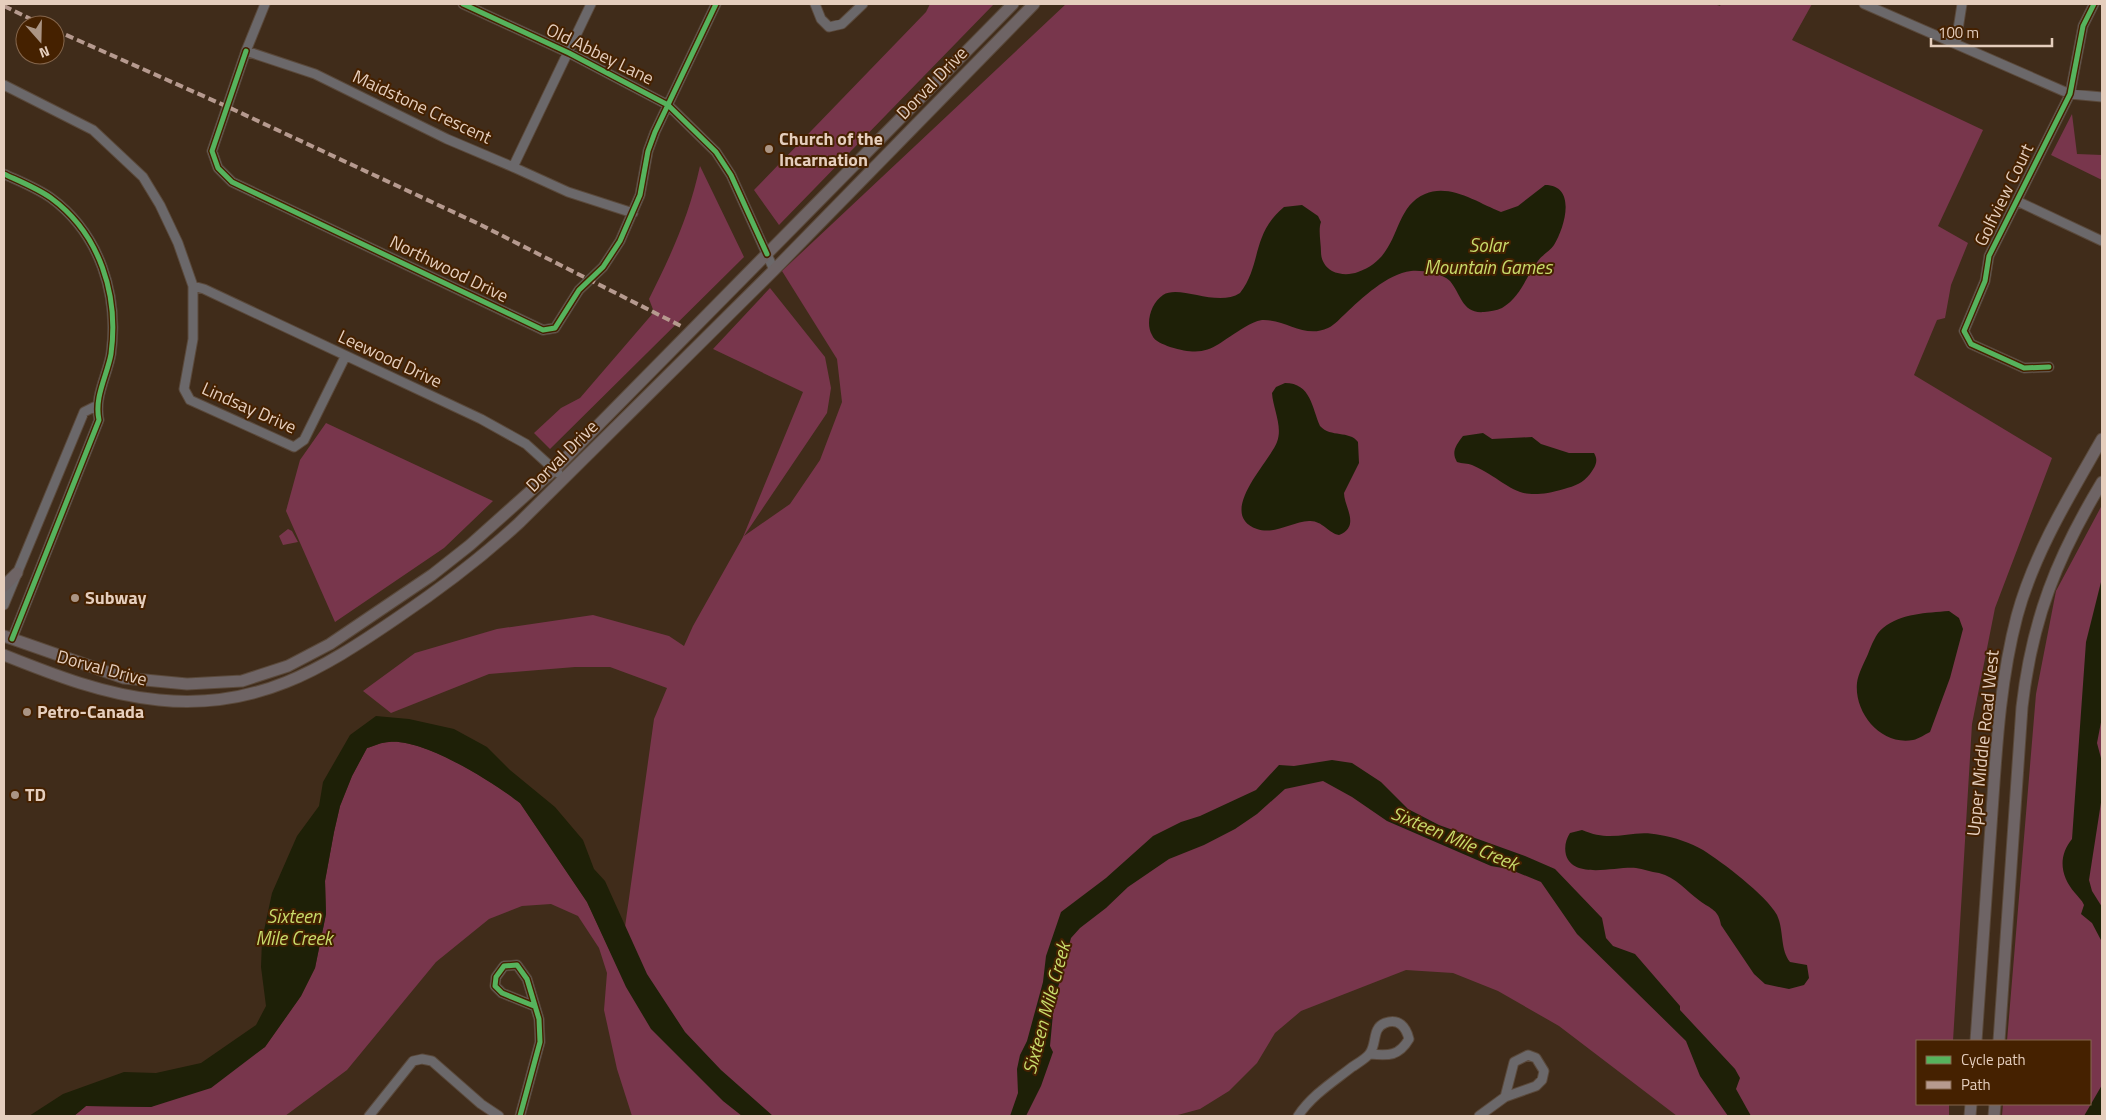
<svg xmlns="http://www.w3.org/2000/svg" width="2106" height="1120" font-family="'Titillium Web',sans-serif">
<rect width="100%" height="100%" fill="#402c1a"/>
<path fill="#78364c" d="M930 4H994L779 225 754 190 926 12Z
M1066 4H1714L1720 6 1721 4H1812L1792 40 1983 130 1938 226 1968 243 1951 285 1945 318 1937 320 1914 375 2052 458 1995 608 1972 724 1953 1041H1917V1104H1949V1116H1677L1559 1026 1498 991 1453 973 1406 970 1301 1011 1275 1033 1257 1063 1229 1091 1200 1109 1174 1116H632L617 1069 604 1010 607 973 599 948 578 916 551 904 522 906 489 919 436 962 347 1070 285 1116H74L86 1106 151 1107 265 1047 301 996 315 968 326 914 325 881 334 832 340 806 352 776 367 748C374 746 382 742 389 742 424 738 493 782 520 803L587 902 619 970 654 719 667 688 610 667H575L489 674 391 713 363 691 415 653 497 629 593 615 669 636 684 646 693 626 743 537 803 392 713 349 770 288 825 357 831 388 827 413 744 536 790 504 820 460 842 402 837 359 782 271Z
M2072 114 2077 154 2102 155V180L2051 155Z
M700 166 744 257 550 449 534 433 561 408 580 398 654 312 649 299C672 253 689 216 700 166Z
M326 423 493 501 444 548 335 622 286 511 300 460Z
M2102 505V1116H2002L2003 1104H2090V1041H2007L2036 694 2056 591Z
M288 529 292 531 298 542 283 545 279 536Z"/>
<path fill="#1e2007" d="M1545 185C1577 185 1565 227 1554 245 1550 251 1542 255 1538 261 1525 277 1522 296 1502 308 1496 311 1490 311 1484 312 1462 314 1461 294 1450 281 1442 273 1422 270 1411 271 1387 274 1362 298 1345 314 1340 318 1335 325 1328 328 1304 339 1286 319 1262 320 1256 321 1250 324 1245 327 1214 345 1210 359 1170 347 1163 344 1155 342 1152 335 1145 323 1151 303 1163 295 1180 284 1217 308 1240 293 1262 265 1251 234 1284 207L1302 205 1318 216 1321 222C1318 230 1321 243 1321 252 1321 260 1325 267 1332 271 1340 275 1350 275 1358 272 1403 256 1390 209 1425 194 1450 183 1478 203 1501 212L1518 206Z
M1285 383C1311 383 1312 408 1320 426 1331 438 1349 430 1358 442L1359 463 1344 493C1344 507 1361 526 1339 535 1328 533 1322 520 1309 521 1292 522 1274 535 1257 529 1215 514 1271 460 1277 442 1283 426 1273 409 1272 393L1276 387Z
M1483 433 1492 439 1532 437 1541 444 1569 453H1594C1599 461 1595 467 1590 474 1583 483 1575 486 1564 489 1513 504 1512 483 1472 465 1468 463 1462 464 1457 462 1451 452 1456 445 1463 436Z
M2102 578V717L2097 743 2102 762V796L2089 880 2092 891 2102 907V942L2092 923 2081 914 2084 905C2082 900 2078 897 2075 893 2060 876 2058 856 2072 839L2086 642Z
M1949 611 1959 618 1963 629 1950 678 1930 732C1925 734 1919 739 1913 740 1881 746 1854 713 1857 683 1858 674 1864 663 1868 654 1871 646 1876 633 1883 628 1902 613 1926 613 1949 611Z
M376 716 409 719 454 729 487 747 510 770 555 807 583 840 594 869 605 881 647 974 685 1032 721 1070 773 1116H742L723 1101 651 1029 626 987 587 902 520 803C493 782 423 738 389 742 382 742 374 746 367 748L352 776 340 806 334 832 325 881 326 914 315 968 301 996 265 1047 211 1088 151 1107 86 1106 74 1116H29L63 1094 124 1072 156 1073 201 1063 256 1025 266 1006 261 967 262 940 272 893 297 836 319 806 323 782 350 735Z
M1332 760 1352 763 1381 782 1408 809 1439 825 1525 856 1555 869 1602 918 1606 938 1613 946 1635 954 1680 1006V1010L1735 1069 1740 1078 1736 1089 1751 1116H1728L1700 1076 1686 1041 1577 934 1541 882 1509 869 1491 866 1387 821 1352 797 1323 781 1285 789 1257 814 1235 829 1204 845 1169 859 1128 887 1106 908 1080 928 1071 938 1054 1003 1050 1046 1053 1052 1041 1086 1026 1116H1010L1018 1093 1017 1069 1020 1055 1027 1041 1043 982 1046 956 1061 912 1106 878 1153 836 1181 822 1200 816 1256 790 1279 765 1294 766Z
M1582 830C1614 844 1631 828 1660 835 1674 837 1691 843 1703 850 1722 862 1766 895 1777 915 1784 930 1780 950 1790 962L1807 965 1809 978 1804 985 1789 989 1765 984 1754 974 1721 925C1719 910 1711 909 1700 901 1686 891 1676 877 1659 873 1651 872 1643 869 1636 868 1616 866 1574 880 1566 855 1564 847 1566 839 1570 833Z
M2102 1085V1116H2084Z"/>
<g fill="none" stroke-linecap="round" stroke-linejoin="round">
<g stroke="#5a493b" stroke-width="11">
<path id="minor" d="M265 4 246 51 315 74 447 139 513 167 591 4
M463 4 569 53 668 105 716 152 731 175 774 270
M815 4 821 19 829 27 842 24 863 4
M1864 4 2070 94 2102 97
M1956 42 1962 4
M246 51 212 151 218 168 232 182 543 330 555 328 579 290 603 267 620 241 640 195 648 151 655 132 716 4
M4 85 93 130 143 177 160 205 178 243 193 286V339L184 389 190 400 294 447 304 440 345 357
M513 167 568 192 633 213
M4 174C19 181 37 188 51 198 100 234 119 295 111 354 107 376 94 397 99 420L12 639
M2017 201 2102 241
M193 286 204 289 481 419 526 444 558 473
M2049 367 2024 368 1971 344 1964 331 1985 281 1989 256 2070 94 2083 26 2094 4
M4 605 84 412 96 406
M369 1116 413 1061 422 1059 432 1061 481 1104 499 1116
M520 1116 540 1042 539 1019 527 979 517 965 504 966 496 977 495 986 502 993 534 1006
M1298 1116C1312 1095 1333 1082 1352 1067 1358 1063 1367 1058 1370 1053 1377 1043 1372 1028 1385 1023 1399 1018 1406 1027 1409 1039 1399 1056 1389 1056 1370 1054
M1479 1116 1505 1097 1536 1086 1542 1080 1544 1071 1536 1058 1528 1055 1514 1062 1505 1097"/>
</g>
<g stroke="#5a493b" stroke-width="13">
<path id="major" d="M4 586 17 573
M4 636 124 678 187 684 242 681 288 666 330 644 432 575 470 545 554 470 1013 4
M4 655C54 675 105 695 159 700 256 710 321 670 397 618 440 589 481 558 519 523L774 270 1034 4
M1976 1041C1981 969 1986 898 1991 826 1996 756 1999 684 2017 616 2034 553 2070 495 2102 439
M1999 1041 2022 707C2032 619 2057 557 2102 482
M1970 1116 1971 1104
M1994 1116 1995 1104"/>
</g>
<use href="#minor" stroke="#6b686a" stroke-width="9"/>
<use href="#major" stroke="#6e6465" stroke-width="11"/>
<path stroke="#b69a8f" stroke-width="4" stroke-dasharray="8 4" stroke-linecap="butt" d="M4 6 43 25
M55 30 228 107 479 224 683 327"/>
<g stroke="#452100" stroke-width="8">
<path id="cycleway" d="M463 4 569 53 668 105 716 152 731 175 767 254
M246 51 212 151 218 168 232 182 543 330 555 328 579 290 603 267 620 241 640 195 648 151 655 132 716 4
M4 174C19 181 37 188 51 198 100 234 119 295 111 354 107 376 94 397 99 420L12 639
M2049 367 2024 368 1971 344 1964 331 1985 281 1989 256 2070 94 2083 26 2094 4
M520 1116 540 1042 539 1019 527 979 517 965 504 966 496 977 495 986 502 993 534 1006"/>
</g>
<use href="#cycleway" stroke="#56b35d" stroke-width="5"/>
</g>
<g fill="#ab9584" stroke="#452100" stroke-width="2">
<circle cx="769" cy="149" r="5"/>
<circle cx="75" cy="598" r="5"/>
<circle cx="27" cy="712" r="5"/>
<circle cx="15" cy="795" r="5"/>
</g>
<g text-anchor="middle" stroke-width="4" stroke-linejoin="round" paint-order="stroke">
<g font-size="18" fill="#e5cebd" stroke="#452100">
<text transform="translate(600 54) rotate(26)" y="6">Old Abbey Lane</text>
<text transform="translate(932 83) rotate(-46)" y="6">Dorval Drive</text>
<text transform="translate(422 107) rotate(25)" y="6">Maidstone Crescent</text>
<text transform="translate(2004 195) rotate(-64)" y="6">Golfview Court</text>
<text transform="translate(449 269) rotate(26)" y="6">Northwood Drive</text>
<text transform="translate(390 359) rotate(25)" y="6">Leewood Drive</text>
<text transform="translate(249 408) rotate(24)" y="6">Lindsay Drive</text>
<text transform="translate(562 456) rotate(-45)" y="6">Dorval Drive</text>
<text transform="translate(102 668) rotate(15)" y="6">Dorval Drive</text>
<text transform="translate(1983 743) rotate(-84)" y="6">Upper Middle Road West</text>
</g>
<g font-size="18" font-weight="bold" fill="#e5cebd" stroke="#452100" text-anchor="start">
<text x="779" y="145">Church of the<tspan x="779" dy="21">Incarnation</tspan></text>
<text x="85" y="604">Subway</text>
<text x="37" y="718">Petro-Canada</text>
<text x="25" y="801">TD</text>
</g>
<g font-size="19" font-style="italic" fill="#c8dc6b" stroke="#452100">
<text x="1488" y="252">Solar<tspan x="1488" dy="22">Mountain Games</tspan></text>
<text transform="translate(1455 838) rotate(23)" y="7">Sixteen Mile Creek</text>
<text x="294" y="923">Sixteen<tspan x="294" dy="22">Mile Creek</tspan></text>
<text transform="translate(1046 1008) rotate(-75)" y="7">Sixteen Mile Creek</text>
</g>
</g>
<rect width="2106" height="1120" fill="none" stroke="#e5cebd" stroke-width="10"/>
<rect x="1916" y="1040" width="175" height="65" fill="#452100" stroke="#85664c"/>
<rect x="1926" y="1056" width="25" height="8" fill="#56b35d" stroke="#85664c"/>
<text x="1961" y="1065" font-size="15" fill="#e5cebd">Cycle path</text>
<rect x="1926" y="1081" width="25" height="8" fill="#b69a8f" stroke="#85664c"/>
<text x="1961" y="1090" font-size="15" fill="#e5cebd">Path</text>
<g transform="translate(40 40) rotate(160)"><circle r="24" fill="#452100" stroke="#85664c"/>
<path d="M0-4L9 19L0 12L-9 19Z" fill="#ab9584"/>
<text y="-8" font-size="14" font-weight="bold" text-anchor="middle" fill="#e5cebd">N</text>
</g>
<path d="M1931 38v8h121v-8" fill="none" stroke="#e5cebd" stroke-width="2.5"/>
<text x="1938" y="38" font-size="15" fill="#e5cebd" stroke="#452100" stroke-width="4" paint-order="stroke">100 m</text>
</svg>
